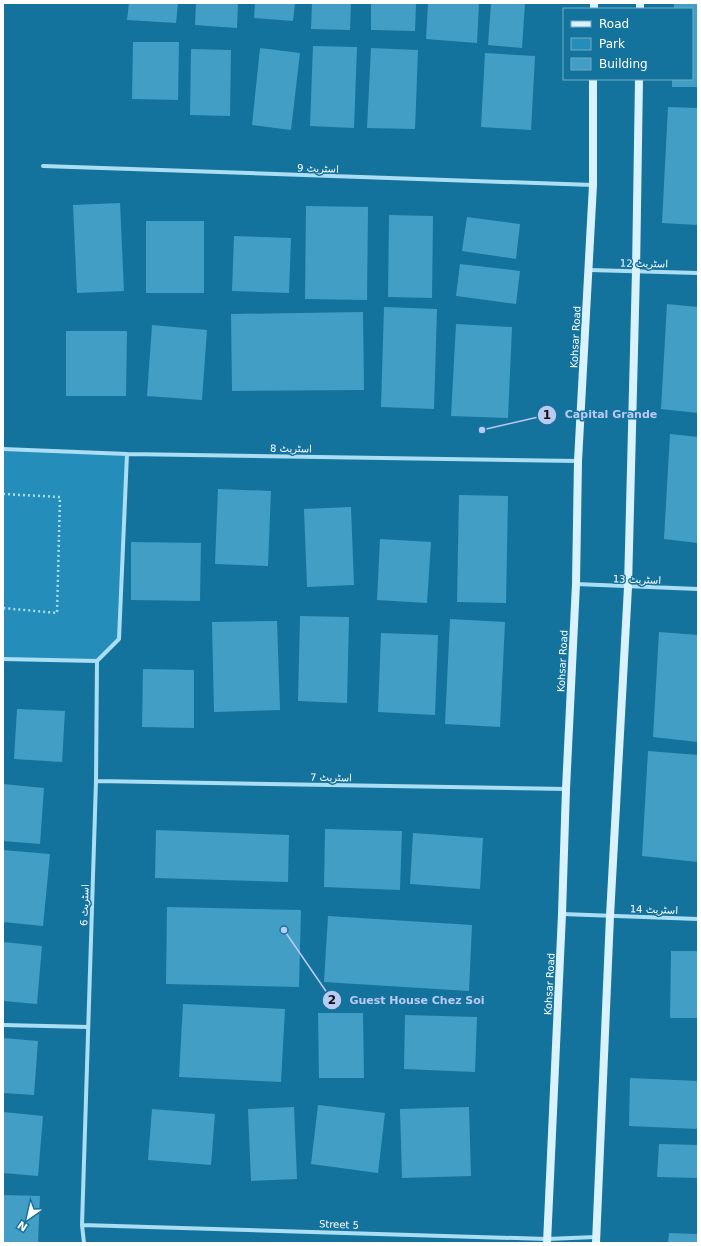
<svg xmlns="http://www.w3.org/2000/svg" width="701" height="1246" font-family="'DejaVu Sans',Vazirmatn,sans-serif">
<rect width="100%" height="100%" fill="#14739d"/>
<path fill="#248dba" d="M3 449 127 454 119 639 97 661 3 659Z"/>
<path fill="#429ec5" d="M129 3H178L176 23 127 20Z
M196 3H238L237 28 195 25Z
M255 3H295L293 21 254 18Z
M312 3H351L350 30 311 29Z
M371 3H416L415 31 371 30Z
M428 3H479L477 43 426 39Z
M491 3H525L522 48 488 45Z
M674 3H698V87H672V79H692V9H674Z
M133 42H179L178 100 132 99Z
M313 46 357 47 354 128 310 126Z
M260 48 300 53 291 130 252 125Z
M371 48 418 50 415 129 367 128Z
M191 49 231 50 230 116 190 115Z
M485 53 535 56 531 130 481 127Z
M668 107 698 108V225L662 223Z
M120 203 124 291 77 293 73 205Z
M306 206 368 207 367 300 305 299Z
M389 215 433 216 432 298 388 297Z
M467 217 520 224 516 259 462 251Z
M146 221H204V293H146Z
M234 236 291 238 289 293 232 291Z
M460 264 520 271 516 304 456 296Z
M667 304 698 307V413L661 409Z
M384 307 437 309 434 409 381 407Z
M363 312 364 390 232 391 231 314Z
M456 324 512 327 508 418 451 416Z
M152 325 207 330 202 400 147 396Z
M66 331H127L126 396H66Z
M670 434 698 437V543L664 539Z
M218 489 271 491 268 566 215 564Z
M459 495 508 496 506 603 457 602Z
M351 507 354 585 307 587 304 509Z
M380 539 431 542 427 603 377 600Z
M131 542 201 543 200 601 131 600Z
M300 616 349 617 347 703 298 701Z
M450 619 505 622 500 727 445 724Z
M277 621 280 710 214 712 212 622Z
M659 632 698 635V742L653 737Z
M381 633 438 635 435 715 378 712Z
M143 669 194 670V728L142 727Z
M17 709 65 711 62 762 14 759Z
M648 751 698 755V862L642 856Z
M3 784 44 788 40 844 3 841Z
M325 829 402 831 400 890 324 887Z
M156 830 289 835 288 882 155 878Z
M413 833 483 838 480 889 410 884Z
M3 850 50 854 43 926 3 922Z
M167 907 301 910 299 987 166 984Z
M328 916 472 925 469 991 324 982Z
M3 942 42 946 37 1004 3 1001Z
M671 951H698V1018H670Z
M183 1004 285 1009 281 1082 179 1077Z
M318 1013H363L364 1078H319Z
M405 1015 477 1017 475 1072 404 1069Z
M3 1038 38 1041 34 1095 3 1093Z
M630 1078 698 1081V1129L629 1126Z
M318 1105 385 1113 378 1173 311 1164Z
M294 1107 297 1179 251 1181 248 1109Z
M469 1107 471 1176 402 1178 400 1109Z
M152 1109 215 1114 211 1165 148 1160Z
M3 1112 43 1116 38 1176 3 1173Z
M659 1144 698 1145V1178L657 1177Z
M3 1195 40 1196 38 1243H3Z
M669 1233 698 1234V1243H668Z"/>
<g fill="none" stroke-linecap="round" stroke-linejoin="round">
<path stroke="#abdef3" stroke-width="2.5" stroke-dasharray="2 3" stroke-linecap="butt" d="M3 494 60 497 57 613 3 608"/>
<path stroke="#abdef3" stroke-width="4" d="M43 166 593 185
M589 270 698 273
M3 449 127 454 578 461
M576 584 698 589
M3 659 97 661
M97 661 119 639 127 454
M96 781 566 789
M562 914 698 919
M3 1025 88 1027
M82 1225 547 1239 596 1237
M84 1243 82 1225 96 781 97 661"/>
<path stroke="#daf2fd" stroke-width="8" d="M594 9V3
M640 9V3
M547 1243 562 914 566 789 576 584 578 461 593 185V79
M596 1243 610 916 628 587 636 271 639 79"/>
</g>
<g text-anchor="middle" stroke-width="3" stroke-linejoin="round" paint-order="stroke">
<g font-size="10" fill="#fff" stroke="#14739d">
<text transform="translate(318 168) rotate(2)" y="4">اسٹریٹ 9</text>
<text transform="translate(644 263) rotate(1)" y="4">اسٹریٹ 12</text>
<text transform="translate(575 337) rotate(-87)" y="4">Kohsar Road</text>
<text transform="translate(291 448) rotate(1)" y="4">اسٹریٹ 8</text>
<text transform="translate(637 579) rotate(2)" y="4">اسٹریٹ 13</text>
<text transform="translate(562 661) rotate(-87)" y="4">Kohsar Road</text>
<text transform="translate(331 777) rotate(1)" y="4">اسٹریٹ 7</text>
<text transform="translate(84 905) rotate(-88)" y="4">اسٹریٹ 6</text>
<text transform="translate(654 909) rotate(2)" y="4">اسٹریٹ 14</text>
<text transform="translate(549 984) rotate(-87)" y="4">Kohsar Road</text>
<text transform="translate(339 1224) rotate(2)" y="4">Street 5</text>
</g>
</g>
<path fill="none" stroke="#bbcaf3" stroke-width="1.5" d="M482 430L547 415M284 930L332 1000"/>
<g fill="#bbcaf3" stroke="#14739d" stroke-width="1.5">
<circle cx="482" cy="430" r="4"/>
<circle cx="284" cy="930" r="4"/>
<circle cx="547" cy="415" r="10"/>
<circle cx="332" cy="1000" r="10"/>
</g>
<g font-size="12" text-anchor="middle" font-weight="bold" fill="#111">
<text x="547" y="419">1</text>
<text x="332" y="1004">2</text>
</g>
<g font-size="11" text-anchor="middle" font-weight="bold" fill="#bbcaf3" stroke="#14739d" stroke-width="3" stroke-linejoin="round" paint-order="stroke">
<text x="611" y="418">Capital Grande</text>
<text x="417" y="1004">Guest House Chez Soi</text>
</g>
<rect width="701" height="1246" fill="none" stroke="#ffffff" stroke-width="8"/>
<rect x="563" y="8" width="130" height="72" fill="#14739d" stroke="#72abc4"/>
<rect x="571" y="21" width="20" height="6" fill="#daf2fd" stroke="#72abc4"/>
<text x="599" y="28" font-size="12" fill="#ffffff">Road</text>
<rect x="571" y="38" width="20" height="12" fill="#248dba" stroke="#72abc4"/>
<text x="599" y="48" font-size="12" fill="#ffffff">Park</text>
<rect x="571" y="58" width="20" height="12" fill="#429ec5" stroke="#72abc4"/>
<text x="599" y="68" font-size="12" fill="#ffffff">Building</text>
<g transform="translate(28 1218) rotate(214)" stroke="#14739d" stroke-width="3" paint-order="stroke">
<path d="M0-3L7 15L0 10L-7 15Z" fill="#ffffff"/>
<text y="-6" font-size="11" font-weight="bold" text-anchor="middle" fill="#ffffff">N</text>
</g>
</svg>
